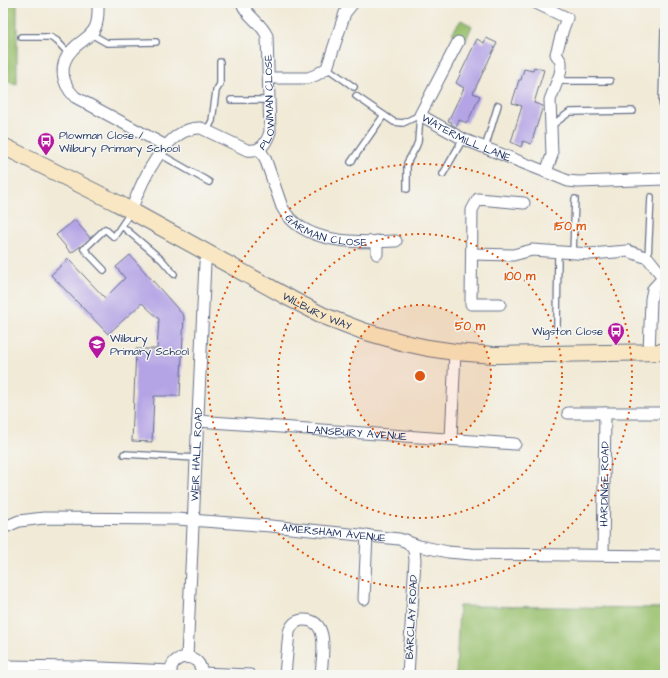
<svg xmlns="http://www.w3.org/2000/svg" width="668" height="678" font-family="'Architects Daughter',sans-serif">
<rect width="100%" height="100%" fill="#f6f6f2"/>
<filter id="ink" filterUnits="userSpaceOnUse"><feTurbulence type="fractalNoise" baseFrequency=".025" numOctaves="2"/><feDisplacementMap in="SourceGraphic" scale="8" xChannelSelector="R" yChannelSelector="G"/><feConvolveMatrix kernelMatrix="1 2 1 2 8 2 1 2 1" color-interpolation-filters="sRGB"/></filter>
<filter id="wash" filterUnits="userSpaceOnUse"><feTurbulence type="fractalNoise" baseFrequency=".012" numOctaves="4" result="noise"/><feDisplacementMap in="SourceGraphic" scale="16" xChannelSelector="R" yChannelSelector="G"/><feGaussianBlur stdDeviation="0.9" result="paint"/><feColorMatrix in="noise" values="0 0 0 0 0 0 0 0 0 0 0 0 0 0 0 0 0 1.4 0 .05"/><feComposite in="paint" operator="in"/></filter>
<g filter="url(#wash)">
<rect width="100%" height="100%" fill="#f1ead7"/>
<path fill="#98c06c" stroke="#5a7865" d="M3 3H17V84L3 81Z
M461 20 472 26 465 42 452 33Z
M459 606 665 608V675H456Z"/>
<g id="blocks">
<path fill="#b4a3e5" d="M486 38 497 43 473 93 480 96 467 123 459 120 456 127 451 124 452 122 448 121 464 88 456 83 477 39 484 43Z
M534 67 544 70 534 103 543 106 531 144 523 141 521 147 511 142 522 106 512 103 519 80H521L524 69 533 71Z
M75 220 91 239 71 253 56 235Z
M130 255 184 316 180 396H154L152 442 132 441 136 349H157L159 319 142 303 108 334 51 275 68 259 105 298 125 278 116 267Z"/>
</g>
</g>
<g filter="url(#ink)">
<use href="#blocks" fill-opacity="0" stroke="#667088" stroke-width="1"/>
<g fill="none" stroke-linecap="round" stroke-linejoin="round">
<g stroke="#667088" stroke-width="8">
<path id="lane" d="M664 31 662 102 665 111
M91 34 107 43 156 42
M21 37H50L57 41 69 54
M327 68 354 87
M557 81H610
M356 96 394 122 403 123 420 115 418 142 416 147 407 163V189
M231 100H269
M551 126 570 112 633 111
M207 130 212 121 216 91 220 84V62
M485 148 498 105
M160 154 209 182
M351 162 384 115
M443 174 463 139
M122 226 162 260 174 274
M573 253 575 199
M648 258 651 197
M104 270 84 249 105 229 114 237 130 213
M557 327 558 253
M124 454 196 458"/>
</g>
<g stroke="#667088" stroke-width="13">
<g id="street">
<path d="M98 3C98 11 99 20 95 28 90 38 80 41 73 49 58 64 61 83 75 97L166 146"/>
<path d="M536 3 567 18 563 29 556 54 561 62V68L560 74 550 100 552 155 546 172 568 181 578 182 665 179"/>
<path id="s1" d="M458 42 420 115 463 139 546 172"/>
<path d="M269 78H308L316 75 327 68 345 13 353 3"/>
<path id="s2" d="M259 149 265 158 282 207C302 245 359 243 396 241"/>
<path id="s3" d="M131 211C141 182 166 126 201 128L247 150C261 152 266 144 270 132L267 36C261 22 247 17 242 3"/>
<path d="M377 254V241"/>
<path d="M472 254 513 255 532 250 590 254 628 251 648 258 663 277"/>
<path d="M500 304H471L472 210 478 199 524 203"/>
<path d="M649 353 651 299 653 289 665 276"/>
<path d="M568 413H665"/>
<path id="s4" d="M198 421 515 444"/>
<path d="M451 439 455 352"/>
<path id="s5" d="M3 528 19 521 44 518 177 519 271 526 399 539 419 546 448 552 471 554 665 556"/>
<path d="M406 540 414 550 415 560 408 675"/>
<path id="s6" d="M603 555 605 413"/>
<path d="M364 599 367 535"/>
<path id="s7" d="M187 657 205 263 211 254"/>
<path d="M3 666 77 667 171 671"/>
<path d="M201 673 250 675"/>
<path d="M171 675C167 652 204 651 201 675"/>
<path d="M285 675 289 632C291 626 295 621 302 620 331 618 322 657 321 675"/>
</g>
</g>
<g stroke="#667088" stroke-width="18">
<g id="secondary">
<path id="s8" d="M3 146 117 203 291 299 324 316 363 331 405 343 428 348 455 352 494 355 665 352"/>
</g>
</g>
<use href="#lane" stroke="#fff" stroke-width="5.5"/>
<use href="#street" stroke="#fff" stroke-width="11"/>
<use href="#secondary" stroke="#f9e7c3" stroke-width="16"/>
</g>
</g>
<circle cx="420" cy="376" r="71" fill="#de5710" fill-opacity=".12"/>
<g fill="none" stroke="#de5710" stroke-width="2" stroke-dasharray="2 4">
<circle cx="420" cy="376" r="71"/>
<circle cx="420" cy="376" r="142"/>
<circle cx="420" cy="376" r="212"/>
</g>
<defs>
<g id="bus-pin" transform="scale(0.9)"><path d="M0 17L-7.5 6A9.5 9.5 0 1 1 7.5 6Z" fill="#b5179e" stroke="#f6f6f2"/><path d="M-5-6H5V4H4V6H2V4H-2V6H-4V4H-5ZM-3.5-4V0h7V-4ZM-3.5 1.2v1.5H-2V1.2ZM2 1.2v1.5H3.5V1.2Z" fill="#fff"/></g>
<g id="school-pin" transform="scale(0.9)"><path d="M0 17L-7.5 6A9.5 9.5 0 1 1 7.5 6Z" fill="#b5179e" stroke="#f6f6f2"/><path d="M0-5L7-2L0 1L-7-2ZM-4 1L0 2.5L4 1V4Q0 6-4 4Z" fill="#fff"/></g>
</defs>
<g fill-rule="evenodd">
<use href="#bus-pin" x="46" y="141"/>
<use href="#bus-pin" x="616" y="331"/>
<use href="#school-pin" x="97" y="344"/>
</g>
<g text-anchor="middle" stroke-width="3" stroke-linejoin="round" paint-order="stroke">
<g font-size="11" fill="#1b2f5e" stroke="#f6f6f2">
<text dy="4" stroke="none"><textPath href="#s3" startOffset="228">PLOWMAN CLOSE</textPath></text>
<text dy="4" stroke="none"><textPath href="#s1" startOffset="134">WATERMILL LANE</textPath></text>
<text dy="4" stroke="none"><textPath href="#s2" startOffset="116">GARMAN CLOSE</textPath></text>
<text dy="4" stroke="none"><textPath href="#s8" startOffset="355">WILBURY WAY</textPath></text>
<text dy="4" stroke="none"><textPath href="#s4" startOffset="159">LANSBURY AVENUE</textPath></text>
<text dy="4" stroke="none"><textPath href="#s7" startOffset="203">WEIR HALL ROAD</textPath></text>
<text dy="4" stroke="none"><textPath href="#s6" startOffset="71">HARDINGE ROAD</textPath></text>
<text dy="4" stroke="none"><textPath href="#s5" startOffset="333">AMERSHAM AVENUE</textPath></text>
<text transform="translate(411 617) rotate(-87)" y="4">BARCLAY ROAD</text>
</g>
<g font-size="11" fill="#1b2f5e" stroke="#f6f6f2" text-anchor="start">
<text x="59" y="139">Plowman Close /<tspan x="59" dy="13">Wilbury Primary School</tspan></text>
<text x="603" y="335" text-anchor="end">Wigston Close</text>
<text x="110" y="342">Wilbury<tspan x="110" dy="13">Primary School</tspan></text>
</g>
</g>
<circle cx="420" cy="376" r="6" fill="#de5710" stroke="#f6f6f2" stroke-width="2"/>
<g font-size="12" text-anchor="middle" font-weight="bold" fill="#de5710" stroke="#f6f6f2" stroke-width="3" stroke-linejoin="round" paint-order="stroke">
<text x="570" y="230">150 m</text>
<text x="520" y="280">100 m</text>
<text x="470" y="330">50 m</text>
</g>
<rect width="668" height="678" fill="none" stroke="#f6f6f2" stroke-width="16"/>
</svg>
